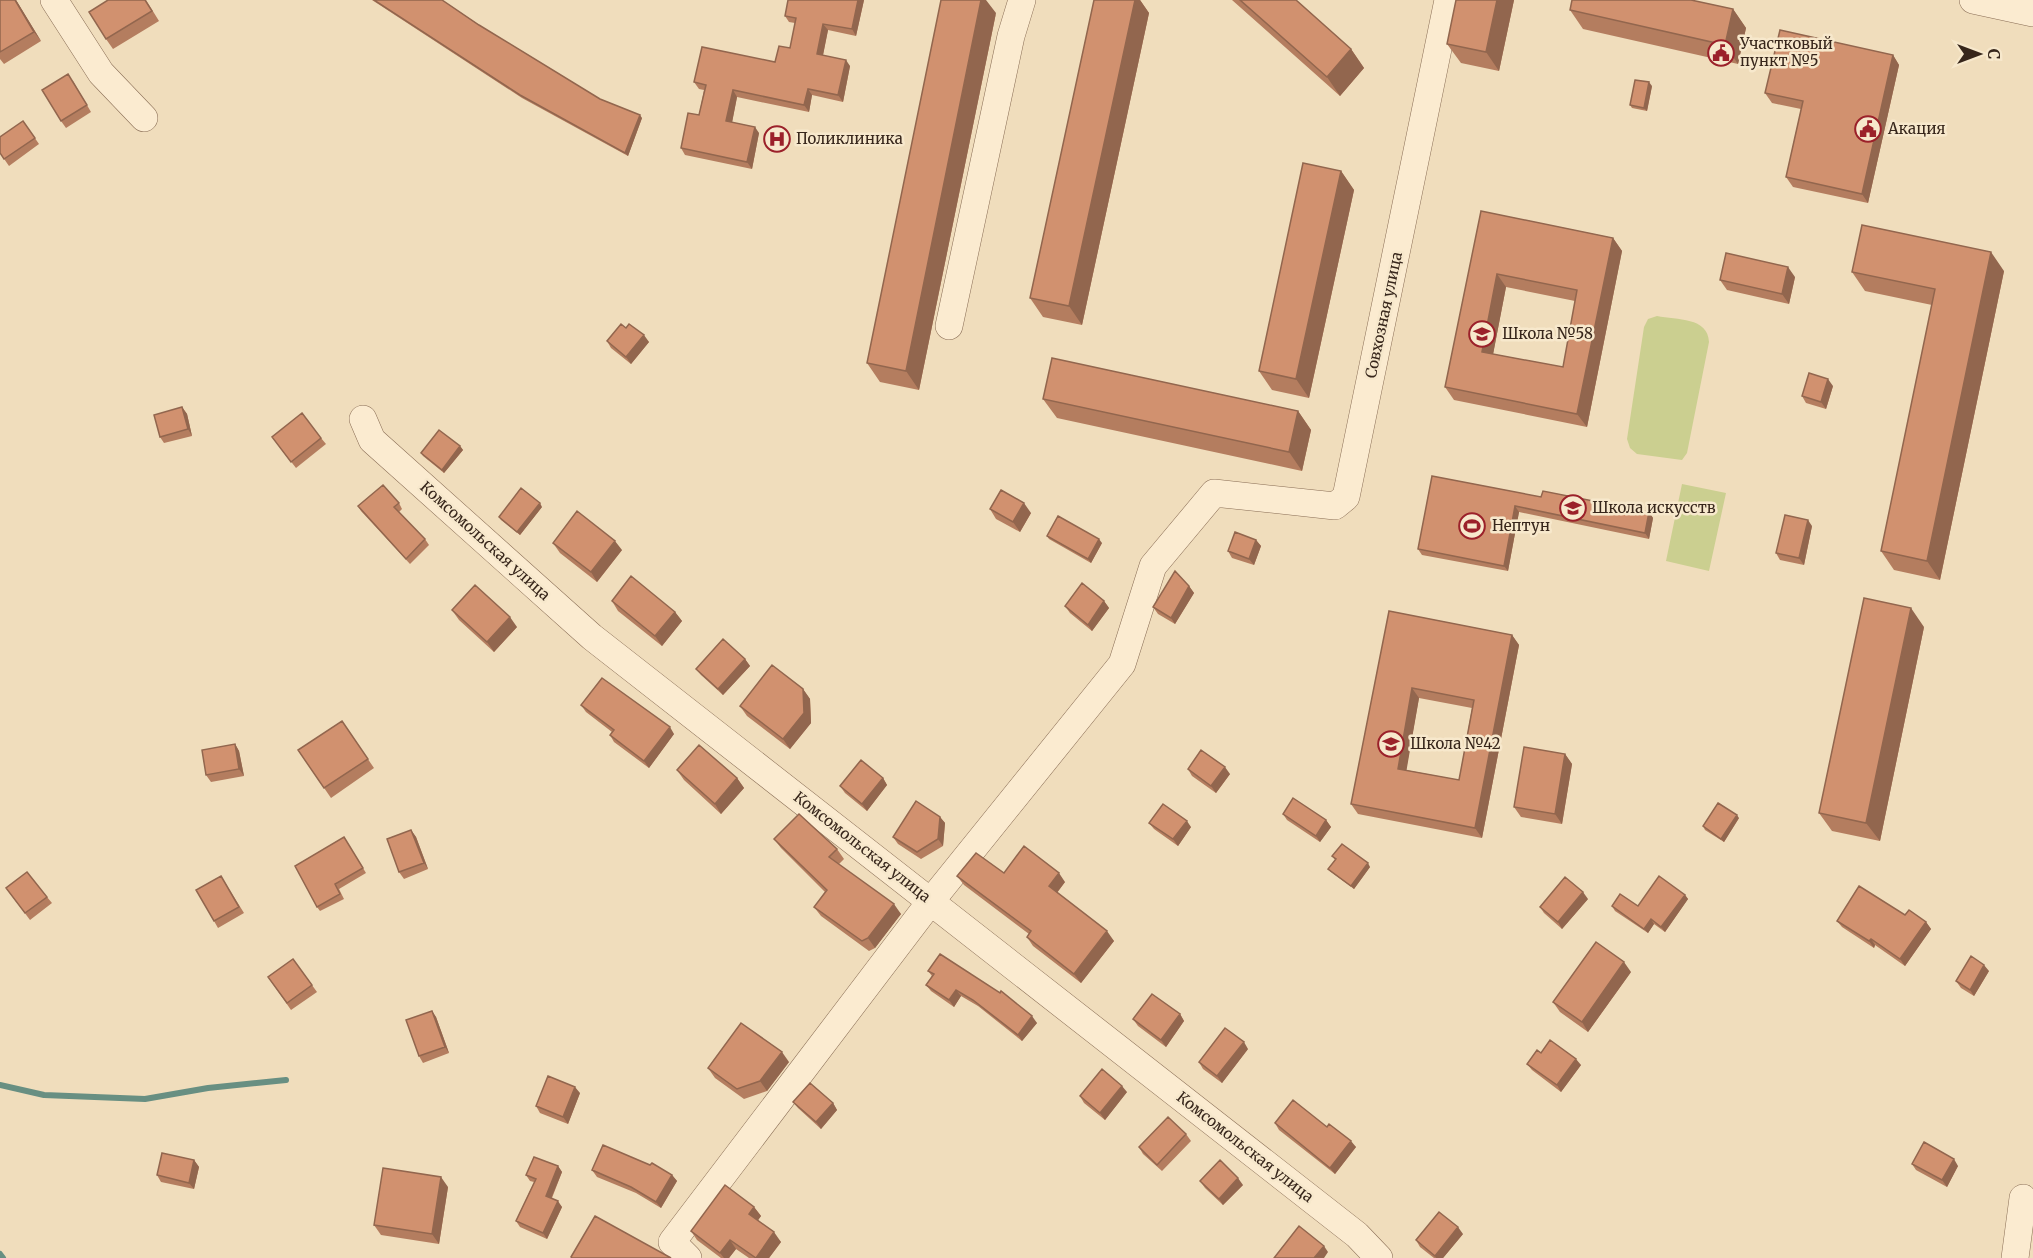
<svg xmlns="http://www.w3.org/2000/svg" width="2033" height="1258" font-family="Merriweather,serif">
<rect width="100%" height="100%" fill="#f0ddbc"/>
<path fill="#cbcf90" d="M1657 316C1677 320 1708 317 1709 342L1687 453 1682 460 1637 454 1630 448 1627 439 1644 327 1648 319Z
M1682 484 1726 493 1709 571 1666 561Z"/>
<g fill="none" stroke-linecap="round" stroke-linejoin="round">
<path stroke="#688f82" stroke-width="6" d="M0 1085 44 1095 145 1099 208 1088 286 1080
M0 1254 3 1258"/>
<g stroke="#896d55" stroke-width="28">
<path id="minor" d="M54 0 101 73 144 118
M1973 0 2033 13
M949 326 1011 36 1022 0
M363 419 372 440 592 637 1357 1235 1379 1258
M688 1258 672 1242 931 901 1122 664 1153 566 1214 493 1335 506 1346 497 1448 0
M2015 1258 2023 1198"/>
</g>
<use href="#minor" stroke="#fbebd0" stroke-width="27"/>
</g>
<path fill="#b47d5f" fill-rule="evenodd" d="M0 0H16L41 41 4 64 0 59Z
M146 0 159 21 113 49 106 39Z
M372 0H442L479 25 600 99 642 118 628 156 522 98Z
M864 0 856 36 828 30 823 55 850 66 843 102 812 95 809 112 737 97 732 122 759 133 752 169 685 155 681 148 699 115 704 90 699 89 694 82 775 62 790 48 795 23 789 22 785 16Z
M1094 0H1140L1149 13 1082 325 1043 317 1030 298Z
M1232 0H1296L1351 49 1364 68 1340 96Z
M1456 0H1514L1499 71 1461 63 1447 44Z
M1733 9 1746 28 1738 64 1583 29 1570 10Z
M996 13 919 390 880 382 867 363Z
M1893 55 1899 65 1868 203 1793 187 1786 177 1801 109 1772 103 1765 93Z
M73 81 91 112 66 128 61 121Z
M1652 86 1647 111 1632 108 1630 105Z
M23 121 39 144 9 166 0 153Z
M1341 171 1354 190 1309 398 1272 390 1259 371Z
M1481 211 1613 238 1622 251 1587 427 1454 400 1445 387ZM1506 287 1575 301 1563 367 1493 354Z
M2004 271 1940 580 1894 570 1881 551 1932 305 1865 291 1852 272Z
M1795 277 1789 304 1727 290 1720 280Z
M626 328 649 342 631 364 611 348 607 341Z
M1833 386 1826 409 1806 403 1802 396Z
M1043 399 1298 411 1311 430 1302 471 1057 418Z
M182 407 187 414 192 436 164 443 160 437Z
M272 437 321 438 326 444 296 468Z
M460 446 463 450 444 473 423 456 421 453Z
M1432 476 1541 497 1649 512 1653 518 1649 539 1519 512 1508 571 1422 555 1418 549Z
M399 503 402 509 399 512 425 539 429 545 410 564 361 511 358 506Z
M542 507 520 535 501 520 499 517Z
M990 509 1031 513 1020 532 996 519Z
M1812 526 1804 565 1780 560 1776 553Z
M1047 536 1102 543 1091 563 1049 539Z
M1256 540 1261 546 1254 565 1232 558 1228 551Z
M553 543 622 550 597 582 560 553Z
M1189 586 1194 593 1175 624 1158 614 1153 607Z
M612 601 675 612 682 621 662 646 618 611Z
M1104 601 1109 608 1092 631 1070 613 1065 606Z
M452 610 517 627 494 652 459 620Z
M1389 611 1512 635 1519 645 1482 838 1358 814 1351 804ZM1419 698 1472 708 1459 780 1406 770Z
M1924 627 1880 841 1832 831 1819 813Z
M745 659 750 666 723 695 701 675 696 669Z
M803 689 810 699 811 723 790 749 747 716 740 706Z
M581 705 674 734 649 768 614 742 610 735 612 732 586 712Z
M342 721 374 768 331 798 298 750Z
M235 744 239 751 244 776 211 782 206 775Z
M1565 754 1572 764 1562 824 1521 817 1514 807Z
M1188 769 1230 774 1216 793 1192 776Z
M677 770 737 778 744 788 721 814 684 780Z
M883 778 887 785 867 811 845 793 840 786Z
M1283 814 1326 820 1331 827 1320 842 1287 820Z
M940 817 945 823 943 846 921 859 898 844 893 837Z
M1739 818 1724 842 1705 830 1703 826Z
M1149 823 1191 827 1178 846 1154 829Z
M411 830 416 837 428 869 404 879 399 872Z
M344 837 366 873 339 889 344 899 320 911 317 907Z
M774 839 837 849 844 859 839 864 901 914 875 948 869 951 821 916 814 907 825 892 781 848Z
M1332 856 1370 867 1354 889 1331 872 1328 869 1335 860Z
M1004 873 1065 882 1057 893 1114 941 1081 983 1033 946 1027 937 1029 934 964 885 957 876Z
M221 876 244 913 218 928 214 921Z
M6 888 47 897 52 903 30 920Z
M1685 895 1688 899 1665 932 1654 924 1648 933 1615 911 1612 906H1638Z
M1588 899 1562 929 1544 913 1540 907Z
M1905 915 1926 922 1931 929 1905 966 1875 945 1874 948 1842 927 1837 921Z
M293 959 317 992 291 1010 268 977Z
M928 971 1037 1023 1022 1041 978 1006 961 996 954 1007 931 991 926 985 932 976Z
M1989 971 1974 996 1961 988 1956 981Z
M1631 972 1588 1032 1560 1012 1553 1002Z
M432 1011 436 1017 449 1053 423 1063 419 1056Z
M1180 1014 1184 1021 1166 1047 1138 1026 1133 1019Z
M1248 1049 1222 1083 1203 1069 1199 1062Z
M1541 1053 1581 1065 1561 1092 1532 1070 1527 1064Z
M789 1062 767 1091 744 1099 715 1078 708 1068Z
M1127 1092 1105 1120 1084 1103 1080 1096Z
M580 1093 568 1124 540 1113 536 1106Z
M793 1102 833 1103 837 1110 821 1129 798 1108Z
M1275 1123 1327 1127 1356 1147 1335 1174 1279 1130Z
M1186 1134 1191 1141 1162 1171 1143 1154 1139 1147Z
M194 1160 199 1167 194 1189 161 1182 157 1175Z
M1912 1164 1958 1166 1947 1187 1916 1170Z
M558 1166 562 1172 552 1198 562 1207 547 1239 520 1227 516 1221 534 1182 530 1181 526 1175Z
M592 1170 672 1175 677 1181 661 1208 636 1193 597 1177Z
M1200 1181 1243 1185 1223 1205 1205 1188Z
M448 1187 439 1244 381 1235 374 1225Z
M754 1207 761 1216 758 1220 781 1242 769 1258H749L736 1249 729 1258H721L697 1240 691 1231Z
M1463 1234 1443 1258H1434L1420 1247 1416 1240Z"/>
<path fill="#92664e" d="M15 0H16L41 41 34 32Z
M858 0H864L856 36 852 29Z
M981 0H986L996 13 919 390 906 371Z
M1135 0H1140L1149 13 1082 325 1069 306Z
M1497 0H1514L1499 71 1486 52Z
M1733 9 1746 28 1738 64 1725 45Z
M823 24 828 30 822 60 817 54Z
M1351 49 1364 68 1340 96 1327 77Z
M1893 55 1899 65 1868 203 1862 194Z
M846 60 850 66 843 102 838 95Z
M1649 82 1652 86 1647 111 1644 108Z
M808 89 812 95 809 112 804 105Z
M733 90 737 97 731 128 726 121Z
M640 115 642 118 628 156 625 153Z
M755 127 759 133 752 169 747 162Z
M1341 171 1354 190 1309 398 1296 379Z
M1613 238 1622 251 1587 427 1577 414Z
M1991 252 2004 271 1940 580 1927 561Z
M1788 267 1795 277 1789 304 1782 294Z
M1497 274 1506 287 1491 365 1482 352Z
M644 335 649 342 631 364 626 357Z
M1828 379 1833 386 1826 409 1821 402Z
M182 407 187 414 192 436 188 429Z
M1298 411 1311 430 1302 471 1289 452Z
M460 446 463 450 444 473 442 470Z
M540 503 542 507 520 535 517 532Z
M1024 503 1031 513 1020 532 1013 522Z
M1515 506 1519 512 1508 571 1504 566Z
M1649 512 1653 518 1649 539 1645 533Z
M1808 520 1812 526 1804 565 1799 558Z
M1099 539 1102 543 1091 563 1088 559Z
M1256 540 1261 546 1254 565 1249 559Z
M615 541 622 550 597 582 591 572Z
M1189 586 1194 593 1175 624 1171 618Z
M1104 601 1109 608 1092 631 1088 625Z
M1911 608 1924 627 1880 841 1866 823Z
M675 612 682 621 662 646 655 636Z
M510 617 517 627 494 652 487 642Z
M1512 635 1519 645 1482 838 1475 828Z
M745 659 750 666 723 695 718 689Z
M1412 688 1419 698 1405 779 1398 769Z
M803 689 810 699 811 723 790 749 783 739Z
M670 727 674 734 649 768 644 761Z
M235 744 239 751 244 776 239 769Z
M1565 754 1572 764 1562 824 1555 814Z
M1225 767 1230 774 1216 793 1211 786Z
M737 778 744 788 721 814 715 804Z
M883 778 887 785 867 811 862 804Z
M1737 815 1739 818 1724 842 1721 839Z
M940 817 945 823 943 846 938 839Z
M1326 820 1331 827 1320 842 1316 836Z
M1187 821 1191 827 1178 846 1173 839Z
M411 830 416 837 428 869 424 863Z
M1368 863 1370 867 1354 889 1351 886Z
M1059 873 1065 882 1055 895 1049 886Z
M1583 892 1588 899 1562 929 1558 922Z
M1685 895 1688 899 1665 932 1661 927Z
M894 904 901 914 875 948 868 938Z
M1651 919 1654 924 1648 933 1644 929Z
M1926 922 1931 929 1905 966 1900 959Z
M1107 931 1114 941 1081 983 1074 974Z
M1871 939 1875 945 1874 948 1869 941Z
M1624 962 1631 972 1588 1032 1582 1022Z
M1984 965 1989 971 1974 996 1970 990Z
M956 990 961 996 954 1007 949 1000Z
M432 1011 436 1017 449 1053 445 1047Z
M1180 1014 1184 1021 1166 1047 1161 1040Z
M1032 1016 1037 1023 1022 1041 1018 1035Z
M1244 1042 1248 1049 1222 1083 1217 1076Z
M782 1052 789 1062 767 1091 760 1081Z
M1576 1059 1581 1065 1561 1092 1557 1085Z
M1122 1086 1127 1092 1105 1120 1100 1113Z
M575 1087 580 1093 568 1124 563 1117Z
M833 1103 837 1110 821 1129 816 1122Z
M1351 1141 1356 1147 1335 1174 1330 1168Z
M1954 1159 1958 1166 1947 1187 1942 1180Z
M194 1160 199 1167 194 1189 189 1183Z
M558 1166 562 1172 550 1201 546 1196Z
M672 1175 677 1181 661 1208 656 1202Z
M441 1177 448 1187 439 1244 432 1234Z
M1238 1178 1243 1185 1223 1205 1219 1199Z
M558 1201 562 1207 547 1239 543 1233Z
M754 1207 761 1216 756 1223 749 1214Z
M1458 1227 1463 1234 1443 1258H1436L1435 1256Z
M774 1232 781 1242 769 1258H756Z
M730 1240 736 1249 729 1258H724L720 1253Z
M1324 1246 1328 1252 1324 1258H1314Z"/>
<path fill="#d1916f" stroke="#92664e" stroke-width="1.5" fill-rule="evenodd" d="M0 0H15L34 32 0 52Z
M108 0H145L152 11 106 39 89 12Z
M374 0H442L479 25 600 99 640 115 625 153 520 95Z
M788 0H858L852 29 823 24 817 54 846 60 838 95 808 89 804 105 733 90 726 121 755 127 747 162 681 148 688 113 699 115 706 85 694 82 702 47 775 62 779 46 790 48 796 18 785 16Z
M941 0H981L906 371 867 363Z
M1094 0H1135L1069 306 1030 298Z
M1240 0H1296L1351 49 1327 77Z
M1456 0H1497L1486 52 1447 44Z
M1572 0H1691L1733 9 1725 45 1570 10Z
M1780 30 1893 55 1862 194 1786 177 1803 101 1765 93Z
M68 74 87 105 61 121 42 90Z
M1635 80 1649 82 1644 108 1630 105Z
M23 121 35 138 4 159 0 153V137Z
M1303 163 1341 171 1296 379 1259 371Z
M1481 211 1613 238 1577 414 1445 387ZM1497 274 1577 290 1563 367 1482 352Z
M1862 225 1991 252 1927 561 1881 551 1935 289 1852 272Z
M1726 253 1788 267 1782 294 1720 280Z
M621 324 626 328 629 324 644 335 626 357 607 341Z
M1052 358 1298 411 1289 452 1043 399Z
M1809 373 1828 379 1821 402 1802 396Z
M182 407 188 429 160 437 154 415Z
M302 413 321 438 291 462 272 437Z
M439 430 460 446 442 470 421 453Z
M1432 476 1541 497 1543 491 1649 512 1645 533 1515 506 1504 566 1418 549Z
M383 485 399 503 394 507 425 539 406 559 358 506Z
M521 488 540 503 517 532 499 517Z
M1001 490 1024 503 1013 522 990 509Z
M577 511 615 541 591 572 553 543Z
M1785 515 1808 520 1799 558 1776 553Z
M1058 516 1099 539 1088 559 1047 536Z
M1235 532 1256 540 1249 559 1228 551Z
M1175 571 1189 586 1171 618 1153 607Z
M631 576 675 612 655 636 612 601Z
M1082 583 1104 601 1088 625 1065 606Z
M475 585 510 617 487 642 452 610Z
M1864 598 1911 608 1866 823 1819 813Z
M1389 611 1512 635 1475 828 1351 804ZM1412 688 1474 700 1459 780 1398 769Z
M723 639 745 659 718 689 696 669Z
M772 665 803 689 804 713 783 739 740 706Z
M602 678 670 727 644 761 610 735 614 730 581 705Z
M342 721 368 759 324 788 298 750Z
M235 744 239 769 206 775 202 750Z
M699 745 737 778 715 804 677 770Z
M1524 747 1565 754 1555 814 1514 807Z
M1201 750 1225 767 1211 786 1188 769Z
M861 760 883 778 862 804 840 786Z
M1293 798 1326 820 1316 836 1283 814Z
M916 801 940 817 938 839 917 852 893 837Z
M1718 803 1737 815 1721 839 1703 826Z
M1163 804 1187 821 1173 839 1149 823Z
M799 814 837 849 829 857 894 904 868 938 862 941 814 907 827 890 774 839Z
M411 830 424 863 399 872 387 839Z
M344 837 363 868 335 884 340 894 317 907 295 866Z
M1342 844 1368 863 1351 886 1328 869 1336 859 1332 856Z
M1024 846 1059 873 1049 886 1107 931 1074 974 1027 937 1031 931 957 876 976 853 1004 873Z
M27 872 47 897 25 913 6 888Z
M221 876 239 907 214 921 196 890Z
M1659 876 1685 895 1661 927 1651 919 1644 929 1612 906 1620 894 1638 906Z
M1565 877 1583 892 1558 922 1540 907Z
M1859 886 1905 915 1909 910 1926 922 1900 959 1871 939 1869 941 1837 921Z
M1596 942 1624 962 1582 1022 1553 1002Z
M940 954 1000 993 1001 991 1032 1016 1018 1035 973 1000 956 990 949 1000 926 985 934 974 928 971Z
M1971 956 1984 965 1970 990 1956 981Z
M293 959 312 985 287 1003 268 977Z
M1152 994 1180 1014 1161 1040 1133 1019Z
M432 1011 445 1047 419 1056 406 1020Z
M741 1023 782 1052 760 1081 737 1089 708 1068Z
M1225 1028 1244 1042 1217 1076 1199 1062Z
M1550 1040 1576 1059 1557 1085 1527 1064 1537 1050 1541 1053Z
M1102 1069 1122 1086 1100 1113 1080 1096Z
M548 1076 575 1087 563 1117 536 1106Z
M810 1083 833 1103 816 1122 793 1102Z
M1293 1100 1327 1127 1329 1124 1351 1141 1330 1168 1275 1123Z
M1168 1117 1186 1134 1157 1165 1139 1147Z
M1924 1142 1954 1159 1942 1180 1912 1164Z
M603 1145 650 1165 652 1163 672 1175 656 1202 631 1187 592 1170Z
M162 1153 194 1160 189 1183 157 1175Z
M534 1157 558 1166 546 1196 558 1201 543 1233 516 1221 536 1179 526 1175Z
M1220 1160 1238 1178 1219 1199 1200 1181Z
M383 1168 441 1177 432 1234 374 1225Z
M725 1185 754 1207 749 1214 774 1232 756 1258 730 1240 720 1253 691 1231Z
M1439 1212 1458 1227 1435 1256 1416 1240Z
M595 1216 671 1258H572L571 1257Z
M1299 1226 1324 1246 1314 1258H1274Z"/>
<defs>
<g id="civic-ring" transform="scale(1.35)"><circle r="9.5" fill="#f7e8cc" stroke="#9b212a" stroke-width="1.5"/><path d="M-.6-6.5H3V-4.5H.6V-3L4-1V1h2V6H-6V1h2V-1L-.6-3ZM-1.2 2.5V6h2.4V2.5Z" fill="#9b212a"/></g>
<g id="hospital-ring" transform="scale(1.35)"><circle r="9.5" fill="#f7e8cc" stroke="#9b212a" stroke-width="1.5"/><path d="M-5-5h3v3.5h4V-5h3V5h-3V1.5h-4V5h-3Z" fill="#9b212a"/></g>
<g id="school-ring" transform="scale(1.35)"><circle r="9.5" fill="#f7e8cc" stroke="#9b212a" stroke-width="1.5"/><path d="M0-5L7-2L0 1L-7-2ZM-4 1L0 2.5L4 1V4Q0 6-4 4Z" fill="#9b212a"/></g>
<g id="stadium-ring" transform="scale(1.35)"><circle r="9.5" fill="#f7e8cc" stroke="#9b212a" stroke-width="1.5"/><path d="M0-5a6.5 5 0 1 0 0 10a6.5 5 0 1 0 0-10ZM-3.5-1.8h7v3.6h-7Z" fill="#9b212a"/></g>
</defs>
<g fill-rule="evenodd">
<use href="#civic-ring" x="1721" y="53"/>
<use href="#civic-ring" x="1868" y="129"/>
<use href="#hospital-ring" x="777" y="139"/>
<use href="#school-ring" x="1482" y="334"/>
<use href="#school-ring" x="1573" y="508"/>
<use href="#stadium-ring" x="1472" y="526"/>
<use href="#school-ring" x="1391" y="744"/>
</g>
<g text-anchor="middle" stroke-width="5" stroke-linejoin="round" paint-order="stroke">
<g font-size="15" fill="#37261b" stroke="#f7e8cc" text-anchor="start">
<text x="1740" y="49">Участковый<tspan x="1740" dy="17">пункт №5</tspan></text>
<text x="1888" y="134">Акация</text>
<text x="796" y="144">Поликлиника</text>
<text x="1502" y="339">Школа №58</text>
<text x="1592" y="513">Школа искусств</text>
<text x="1492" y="531">Нептун</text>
<text x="1410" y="749">Школа №42</text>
</g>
<g font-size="15" fill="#37261b" stroke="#f7e8cc">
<text transform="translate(1384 315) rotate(-78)" y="5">Совхозная улица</text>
<text transform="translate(485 541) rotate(42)" y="5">Комсомольская улица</text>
<text transform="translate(862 847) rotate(38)" y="5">Комсомольская улица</text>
<text transform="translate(1245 1147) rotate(38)" y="5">Комсомольская улица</text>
</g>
</g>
<g transform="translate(1979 54) rotate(90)" stroke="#f7e8cc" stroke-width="4.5" paint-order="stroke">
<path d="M0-4.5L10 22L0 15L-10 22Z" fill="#37261b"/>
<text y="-9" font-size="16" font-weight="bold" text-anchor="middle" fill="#37261b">С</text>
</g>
</svg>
